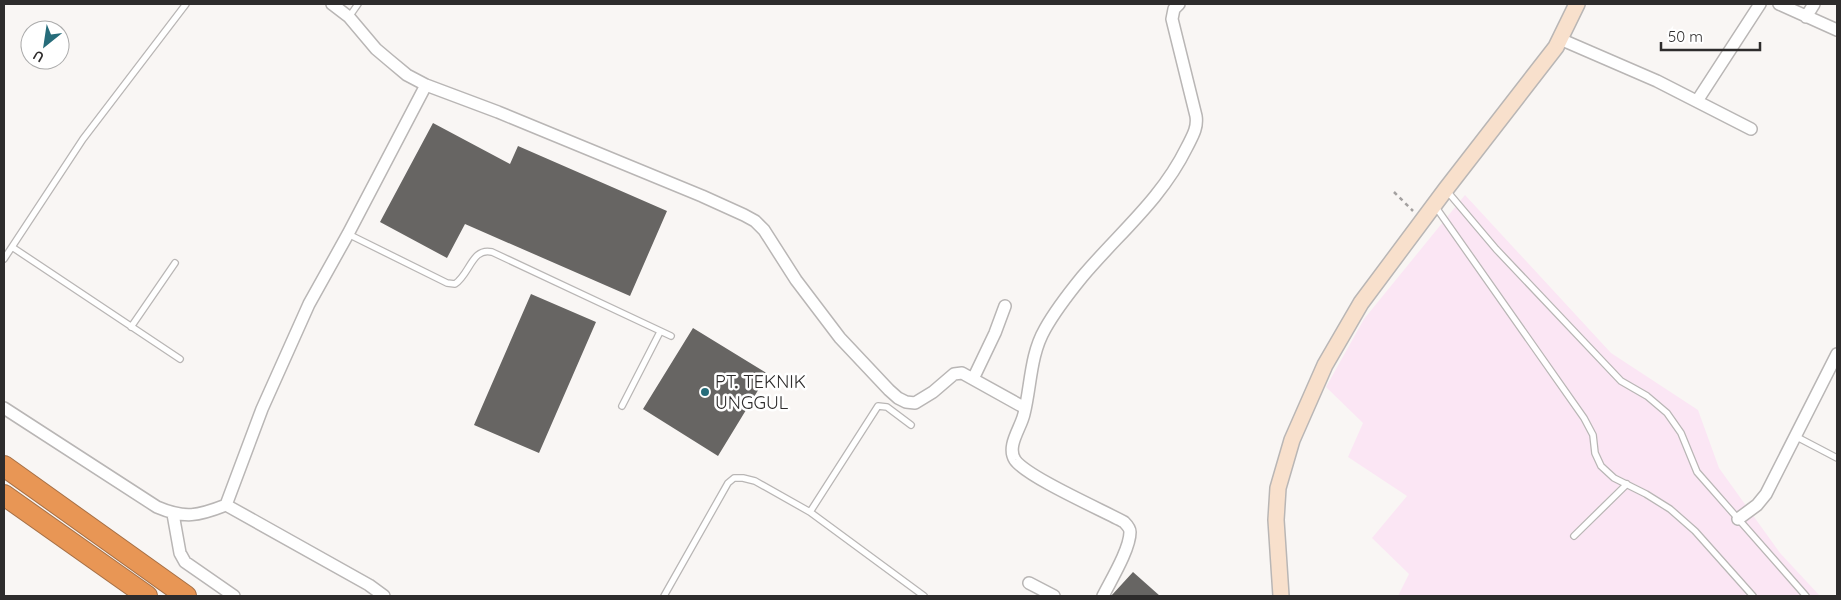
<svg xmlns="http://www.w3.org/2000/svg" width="1841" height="600" font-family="Quicksand,sans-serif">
<rect width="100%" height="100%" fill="#f9f6f4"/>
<path fill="#fbe6f4" d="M1465 195 1611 353 1698 410 1719 468 1780 553 1820 596H1398L1409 574 1372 538 1407 496 1348 457 1363 423 1326 387 1364 319Z"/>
<path fill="#676563" d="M433 123 510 164 518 146 667 211 630 296 465 224 447 258 380 222Z
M531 294 596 322 539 453 474 425Z
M693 328 768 374 718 456 643 409Z
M1133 572 1160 596H1111Z"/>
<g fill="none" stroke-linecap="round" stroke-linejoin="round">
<g stroke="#b9b6b5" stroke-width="8">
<path id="service" d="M349 17 358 4
M1447 191 1496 249 1621 381 1647 396 1667 413 1681 433 1697 472 1806 596
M1435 206 1584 418 1593 435 1595 453 1601 466 1614 478 1646 494 1670 509 1695 531 1753 596
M348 234 447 283 455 284C470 274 472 247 492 252L671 336
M12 247 180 359
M4 259 83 139 186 4
M131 327 175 263
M622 406 660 332
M1795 436 1837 458
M810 512 878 406 887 407 911 425
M1574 536 1627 484
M664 596 728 483 734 478H743L755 481 810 512 924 596"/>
</g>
<g stroke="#b9b6b5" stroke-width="14">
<path id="minor" d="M332 4 349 17 376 49 389 60 407 75 426 85 498 112 702 196 744 215 755 221 764 230 796 280 840 338 889 390 898 398 906 402 915 403 933 392 954 374 962 373 1025 408
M1779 4 1837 30
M1806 17 1814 4
M1560 39 1657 81 1751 129
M1697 101 1760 4
M973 379 995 333 1005 306
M4 408 157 507C185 519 198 516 226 505L262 409 309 304 348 234 426 85
M226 505 369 585 384 596
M173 514 180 553 185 562 234 596
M1738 519 1757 505 1766 494 1837 354
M1029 583 1054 596
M1103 596C1111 580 1130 549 1130 532 1130 528 1127 525 1124 522 1102 510 1027 477 1015 460 1006 446 1021 428 1024 414 1031 386 1030 355 1045 329 1055 311 1069 293 1082 277 1119 233 1161 200 1187 147 1192 137 1198 128 1196 116L1172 19 1174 9 1179 4"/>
</g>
<g stroke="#b9b6b5" stroke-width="18">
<path id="secondary" d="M1281 596 1276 520 1278 488 1292 440 1325 365 1361 303 1446 189 1556 47 1577 4"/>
</g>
<g stroke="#a77147" stroke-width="22">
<path id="motorway" d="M4 466 186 596
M4 495 147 596"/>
</g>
<path stroke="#a4a1a0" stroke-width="2.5" stroke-dasharray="4 4" stroke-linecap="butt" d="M1394 192 1413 211"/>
<use href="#service" stroke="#fff" stroke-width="5.5"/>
<use href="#minor" stroke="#fff" stroke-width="11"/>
<use href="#secondary" stroke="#f8e0cc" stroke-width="15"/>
<use href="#motorway" stroke="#e89655" stroke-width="20"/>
</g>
<circle fill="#266c7a" stroke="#fff" stroke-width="2" cx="705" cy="392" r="5"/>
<g text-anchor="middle" stroke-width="5" stroke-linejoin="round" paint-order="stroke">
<g font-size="18" fill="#2e2c2c" stroke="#fff" text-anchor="start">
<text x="715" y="388">PT. TEKNIK<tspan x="715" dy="21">UNGGUL</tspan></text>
</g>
</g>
<rect width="1841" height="600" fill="none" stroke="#2e2c2c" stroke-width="10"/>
<g transform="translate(45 45) rotate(210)"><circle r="24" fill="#ffffff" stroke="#ababab"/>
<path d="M0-4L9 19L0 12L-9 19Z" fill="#266c7a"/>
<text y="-8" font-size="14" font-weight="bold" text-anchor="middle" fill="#2e2c2c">U</text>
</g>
<path d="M1661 42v8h99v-8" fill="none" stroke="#2e2c2c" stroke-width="2.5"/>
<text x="1668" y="42" font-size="15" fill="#2e2c2c" stroke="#ffffff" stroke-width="4" paint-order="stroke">50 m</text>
</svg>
